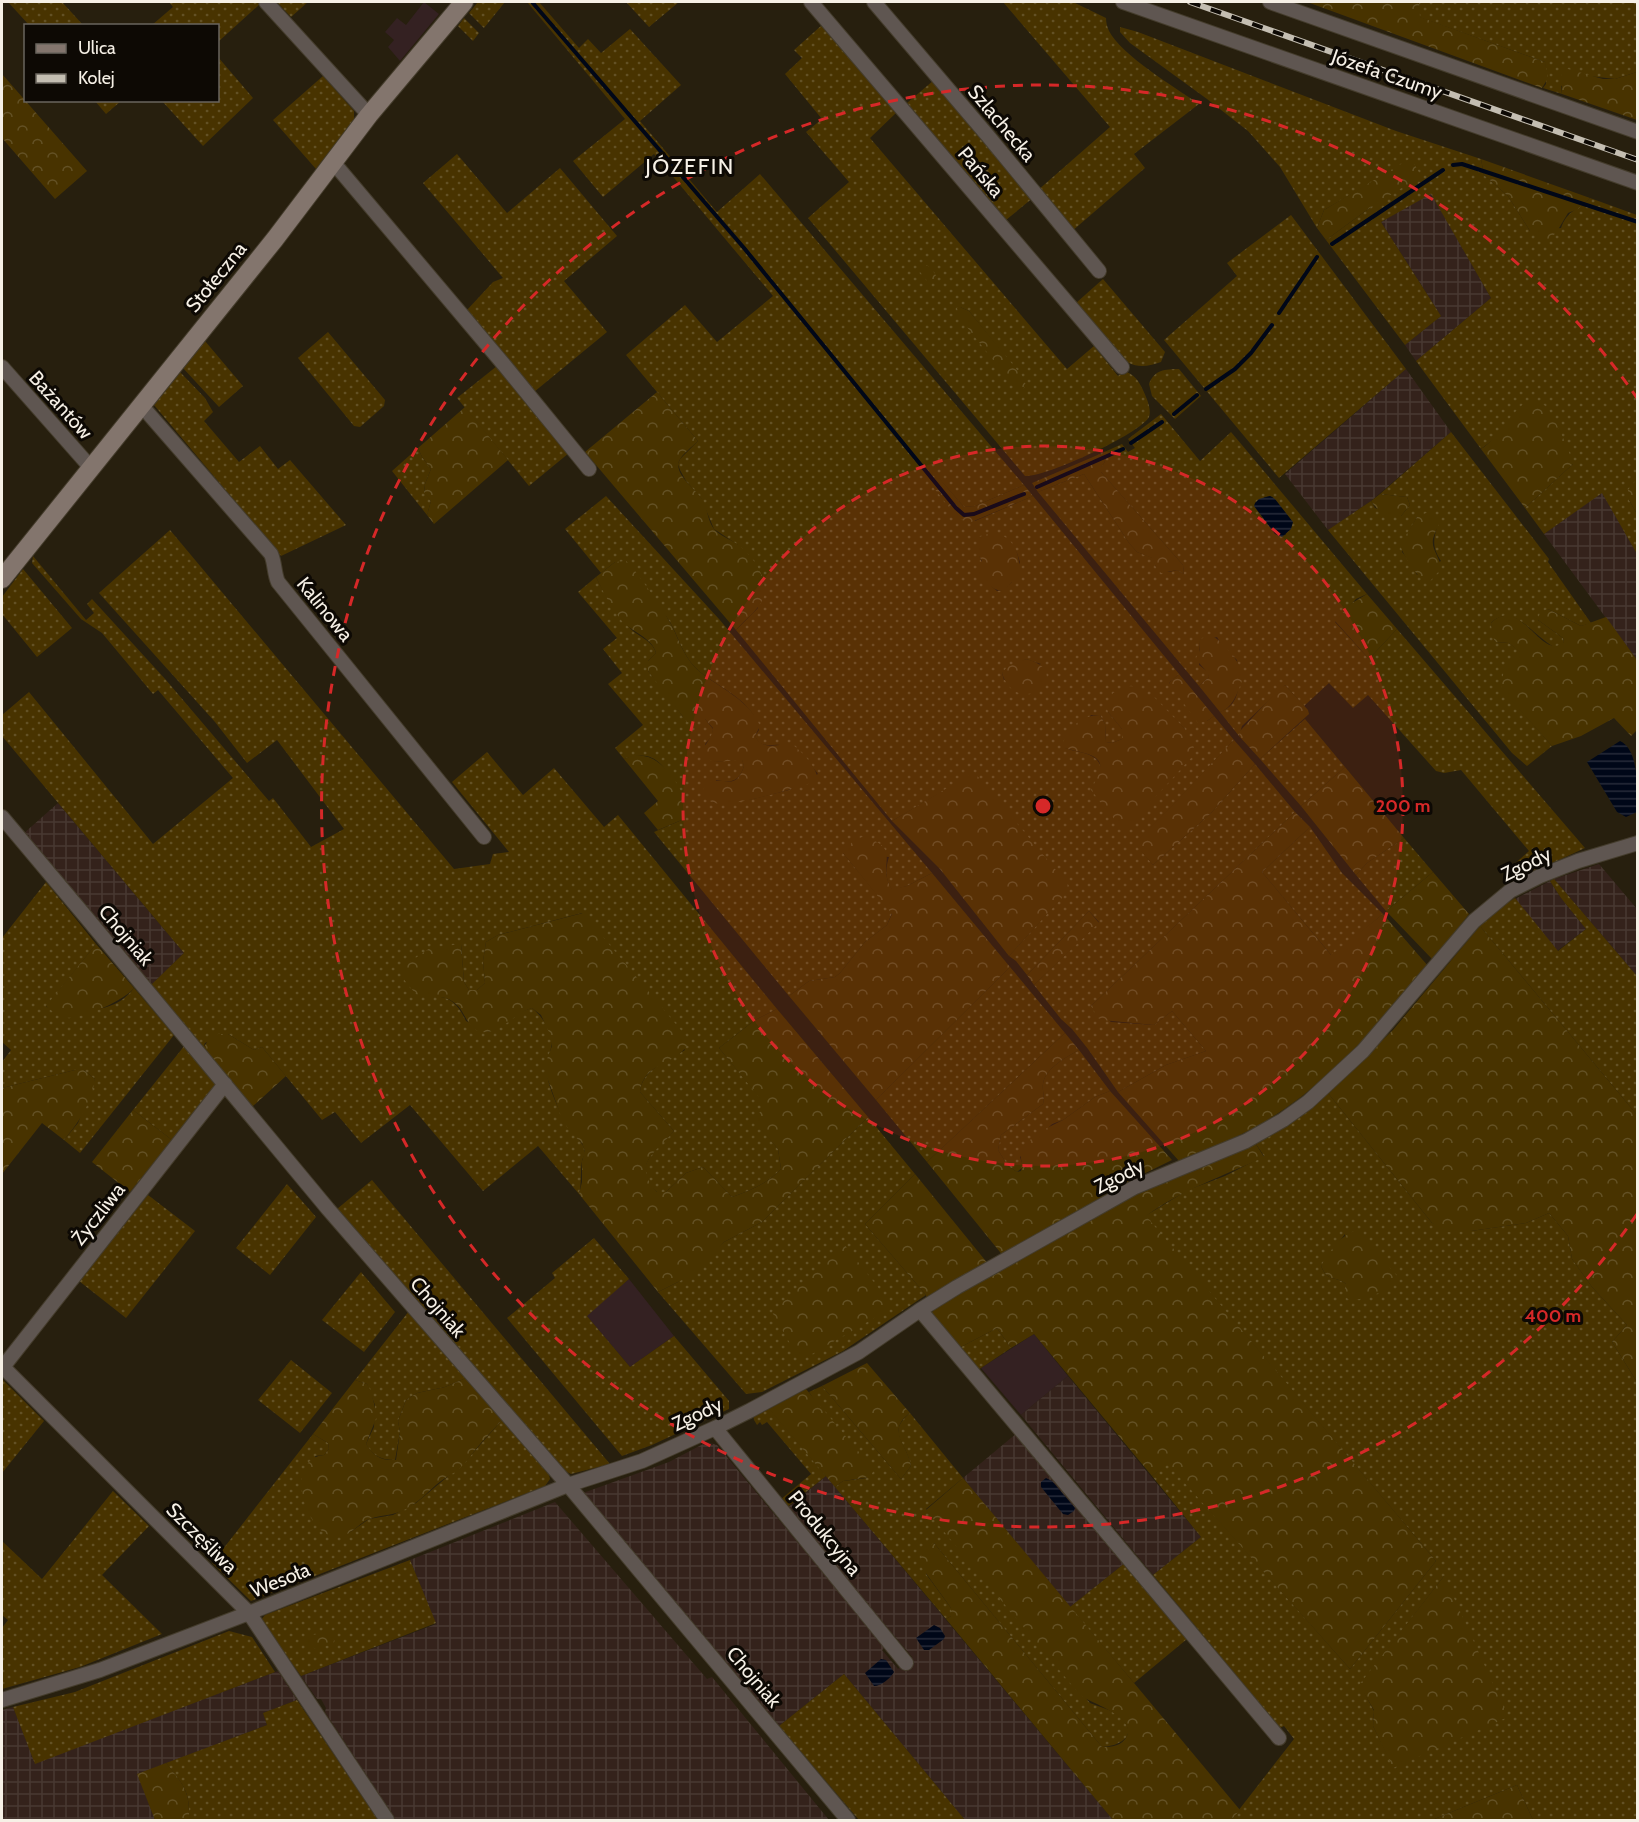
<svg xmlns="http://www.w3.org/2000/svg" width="1639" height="1822" font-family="Cabin,sans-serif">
<defs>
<pattern id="industrial-grid" width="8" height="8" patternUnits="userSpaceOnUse" patternTransform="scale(1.5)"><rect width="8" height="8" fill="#34221b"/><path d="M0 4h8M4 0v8" fill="none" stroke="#483831"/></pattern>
<pattern id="grass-dots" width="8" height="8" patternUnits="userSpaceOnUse" patternTransform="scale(1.5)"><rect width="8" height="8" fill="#483300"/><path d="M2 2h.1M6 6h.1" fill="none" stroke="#635125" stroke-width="1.8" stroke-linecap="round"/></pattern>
<pattern id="forest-crowns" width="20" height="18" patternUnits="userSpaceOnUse" patternTransform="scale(1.5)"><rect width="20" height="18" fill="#483300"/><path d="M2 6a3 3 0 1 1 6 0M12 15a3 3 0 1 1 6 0" fill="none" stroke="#635125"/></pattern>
<pattern id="water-rules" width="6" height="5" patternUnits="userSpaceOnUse" patternTransform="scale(1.5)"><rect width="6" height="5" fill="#000718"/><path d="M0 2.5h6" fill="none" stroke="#262b3a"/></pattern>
</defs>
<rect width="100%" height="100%" fill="#271f0e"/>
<path fill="#342122" d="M424 2 439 14 400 61 388 47 394 40 385 32 397 18 406 25Z
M629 1279 674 1336 630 1367 586 1315Z
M1034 1334 1068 1376 1021 1415 981 1368Z"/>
<path fill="url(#industrial-grid)" d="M1431 193 1491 298 1416 361 1405 345 1441 316 1381 222Z
M1406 369 1451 432 1371 501 1328 530 1285 474Z
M1602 492 1637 554V660L1544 534Z
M58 803 184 953 151 985 23 834Z
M1599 864 1637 909V976L1554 879Z
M1550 881 1561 898 1586 929 1557 951 1515 899Z
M1068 1376 1201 1537 1153 1575 1021 1415Z
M1017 1433 1125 1563 1070 1607 963 1478Z
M707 1442 717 1445 885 1648 882 1650 898 1669 912 1657 787 1508 826 1476 1113 1820H965L844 1674 779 1726 583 1493 669 1462Z
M555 1502 707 1679 712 1677 829 1820H396L325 1712 326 1708 321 1699H317L301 1676 436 1624 410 1560Z
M278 1671 297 1700 263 1713 267 1725 138 1774 155 1820H2V1710L13 1707 35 1763Z"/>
<path fill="url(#grass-dots)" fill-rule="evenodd" d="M8 2H62L83 25H29Z
M169 2H257L260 4 218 42V26L152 25 173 7Z
M277 2H308L291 17Z
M478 2H505L484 28 469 13Z
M527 2H539L579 48 588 39 601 53 630 29 681 85 640 121 717 212 760 174 1024 485 975 506 964 507 937 476 975 521 1033 496 1179 674 1169 683 1207 721 1214 716 1234 740C1201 774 1170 811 1135 843L1153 865 1211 813 1255 764 1295 812 1091 1006 1111 1022 1154 1025 1172 1011 1206 1051 1166 1065 1118 1092 1088 1049 1072 1029 1061 1019 1034 985 1099 922 1089 911 1027 975 1016 961 1009 956 1070 888 974 773 892 821 736 630 758 608 738 545 714 529 701 498 686 481 680 470 678 464 680 459 698 441 626 355 685 305 717 342 773 296 654 154 603 197 573 161 625 119ZM1010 542 1017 553 1020 562 1012 582 1003 590 997 591 991 586 979 555ZM1026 659 1041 664 1004 680 1002 673ZM1162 707 1185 729 1101 768C1098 752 1078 753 1065 748L1091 715H1100L1105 724 1106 742 1112 743 1122 739V729L1108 712Z
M626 2H679L649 27Z
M1003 2H1073L1106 18C1106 22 1107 27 1109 31 1121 55 1176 88 1199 104L1134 154 1145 168 1071 232 1037 191 1110 127Z
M1419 2H1637V72L1615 79 1589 76 1561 86 1562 94 1543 88 1546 84 1545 62 1419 17Z
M464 18 479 33 473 41 458 26Z
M822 25 896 113 870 138 1067 369 1094 346 1118 376 1124 371C1134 374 1139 381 1143 390 1146 397 1152 409 1149 417 1140 434 1044 478 1025 476L808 218 849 182 806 132 822 119 785 74 802 58 794 50ZM960 307 969 311 1024 380Z
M1120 27 1138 32 1396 131 1481 159 1484 175 1508 196 1530 231 1561 228C1567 211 1577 210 1590 198L1637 215 1638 479 1635 482 1629 500 1637 514V554L1602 493 1544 534 1525 508 1573 464 1494 439 1481 449 1416 361 1491 298 1431 194 1381 222 1441 316 1405 345 1326 240 1371 207 1412 159 1324 210 1317 228 1280 167 1248 131 1207 99 1130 43 1120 32Z
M218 57 253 98 203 146 162 101 218 100Z
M323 76 354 111V120L316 169 273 120Z
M934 80 1034 197 1006 220 907 103Z
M95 101H121L106 114Z
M457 154 507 213 560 168 617 236 564 281 607 332 534 392 467 310 493 282 503 278 423 183Z
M1291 215 1406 369 1279 478 1164 340 1237 276 1227 263Z
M1103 279 1165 352 1161 362C1151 366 1138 368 1129 363 1120 360 1085 313 1076 303Z
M328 332 385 400 384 406 360 427 354 426 298 358Z
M205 341 243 386 219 407 183 368Z
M497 366 569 453 529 486 457 398Z
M1179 369 1201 396 1175 419 1152 396 1149 384C1154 370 1165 369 1179 369Z
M180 372 205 398 213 412 204 421 239 462 260 446 278 469 290 460 346 525 281 556 154 405Z
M1161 414 1200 461 1231 432 1367 594 1356 599 1335 622 1369 659 1397 629 1585 848 1518 879 1514 880 1504 873 1529 851 1461 770 1444 773 1436 771 1368 695 1353 708 1329 683 1304 706 1285 685 1242 726 1239 736 1220 712C1243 704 1239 679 1237 660L1223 647 1217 637 1200 640 1199 665 1208 672 1209 677 1199 686 1038 492 1084 474 1129 543 1137 552 1153 558 1156 567 1169 572 1177 570 1184 574 1183 565 1101 472V467L1105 462 1100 454 1122 444 1128 452 1135 448 1128 439ZM1270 496 1273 497 1286 535 1279 536 1264 497Z
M1451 432 1549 559 1548 562 1591 623 1581 626 1548 609 1538 620 1563 638 1564 642 1562 645 1554 647C1534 637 1513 601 1491 623L1495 642 1509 643 1522 653 1502 689 1552 746 1527 766 1512 753 1328 530 1371 501 1375 508 1401 516 1410 505 1407 497 1380 494ZM1417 517 1438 524C1433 540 1432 547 1441 561L1417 575 1411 563 1402 552 1403 542Z
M418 448 422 457 431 469 425 484 424 492 431 501 427 515 392 471Z
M606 496 719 619 932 873 907 886 892 890C885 879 885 870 889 857L843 853 892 913 887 925 865 942 840 973 835 977 809 981 789 996 654 832 684 819C674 789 667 742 624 759L615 748 643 725 608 684 622 673 603 649 617 638 578 592 596 577C605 595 615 611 628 626 637 637 652 639 656 653L648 661V671L668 695 683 717 705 719 713 729 712 736 705 744 715 762 742 759 744 766C739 782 732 783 716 780L713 803 753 799 789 790 818 774C812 765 791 745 780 745 769 744 761 749 755 736L759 730C755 701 719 688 699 671 680 654 679 634 666 616 652 596 632 579 615 562L601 573 565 529Z
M170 530 454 869 490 864 493 854 509 852 452 782 487 752 523 795 554 768 604 827 618 815 777 1009 755 1020 719 1048 767 1106 756 1122 778 1149 781 1169C768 1183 750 1191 732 1197L703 1167 686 1173 666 1192H657C654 1189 649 1184 647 1181 637 1161 663 1144 674 1131L640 1092C642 1069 668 1061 685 1050L582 913 498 935 486 942 483 961 485 983 477 990H469L464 982 461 944 429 997C449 994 458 1004 466 1021L488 1032C503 1025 516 1012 532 1008 542 1016 555 1034 551 1048 548 1060 545 1065 548 1079 550 1091 563 1120 570 1130 575 1137 585 1143 585 1153 585 1156 582 1158 582 1161 580 1173 582 1183 579 1194L538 1146 483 1191 410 1105 361 1143 335 1112 322 1120 262 1047 254 1050 228 1034 205 1043 203 1048 151 985 184 953 2 736V715L29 692 153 844 233 778 158 690 153 694 102 633 81 619 32 563 33 556 86 620 94 613 87 604 92 599 166 680 269 801 273 798 311 847 344 829 277 740 247 763 215 722 99 593Z
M23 569 72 628 37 657 2 614V597Z
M1305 719 1345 767 1301 806 1260 759Z
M1310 827 1342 873 1383 914 1332 956 1262 872Z
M1404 838 1433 872 1386 911 1356 875 1367 863Z
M1554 879 1637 976V1115L1480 926 1501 907 1515 898 1558 951 1586 929 1561 898 1550 881Z
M46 882 96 944 46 1007C77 1010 112 1017 134 988L174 1035 80 1153 64 1140 78 1123 95 1079 84 1070H75L2 1088V1062L11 1050 2 1042V938Z
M1010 967 1065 1033 927 1162 876 1100Z
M185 1045 218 1082 172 1140 133 1110Z
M1079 1050 1110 1091 1095 1097 1063 1120 1052 1124 1020 1157 1023 1167 1017 1172 1008 1166 998 1150 1001 1135 1043 1104C1045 1096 1042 1091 1043 1084 1045 1068 1067 1057 1079 1050Z
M1328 1093 1432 1223 1471 1231 1526 1223 1549 1213 1568 1236 1572 1259 1592 1287 1627 1325 1612 1342 1637 1382V1820H1533L1517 1785 1432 1820H1231L1294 1739 1284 1726 1280 1728 1153 1575 1201 1537 1152 1476 1168 1463 1350 1669 1436 1561 1145 1216 1188 1190 1225 1176 1264 1156 1254 1141 1275 1133ZM1345 1234 1348 1300 1346 1284C1335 1275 1328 1283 1321 1266ZM1444 1576 1394 1768 1373 1726 1374 1711 1360 1685Z
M868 1117 915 1174 865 1224 926 1295 843 1351 762 1392 746 1394 658 1292 678 1282 724 1242 762 1222Z
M372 1180 610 1464 571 1474 559 1468 337 1209Z
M287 1184 316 1217 270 1275 236 1248Z
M148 1195 195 1231 126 1318 79 1281Z
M594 1238 629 1279 587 1316 630 1367 674 1336 729 1401V1409L652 1445 622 1456 507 1318 555 1278 552 1273Z
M361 1272 395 1312 364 1352 322 1320Z
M409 1311 466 1378 445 1387 417 1393 406 1400 398 1421 400 1432 395 1460C381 1460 373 1456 366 1444L374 1427 375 1405 367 1384 355 1380Z
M997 1328 1011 1348 978 1370 959 1348Z
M291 1360 332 1393 300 1433 258 1400Z
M2 1379 44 1421 2 1473Z
M822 1386 901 1479 911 1466C906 1441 886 1433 910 1413L963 1478 926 1509 1090 1703C1100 1707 1113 1710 1121 1718 1139 1735 1120 1746 1102 1747L934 1543 926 1574 951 1608V1616L946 1619 835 1487 843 1481 867 1478 809 1392Z
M768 1407 826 1476 786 1508 780 1500 811 1474 767 1422 762 1425 760 1422 757 1425 754 1420 753 1415Z
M502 1420 549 1475 550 1479 545 1486 251 1601 212 1563 313 1434 328 1443 329 1449 324 1455 315 1456 349 1533 369 1519 393 1515 416 1503 464 1463Z
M113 1491 149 1526 102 1575 162 1634 80 1667 2 1689V1628L8 1620 2 1615V1541L42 1579Z
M410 1560 436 1623 301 1676 261 1620 265 1615Z
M1125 1563 1187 1639 1134 1683 1070 1607Z
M229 1631 252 1637 275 1672 35 1764 13 1707 75 1692Z
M844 1674 965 1820H859L779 1726Z
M297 1700 378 1820H189C190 1790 184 1786 166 1763L267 1725 263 1713Z"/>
<path fill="url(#forest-crowns)" d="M1307 2H1419L1420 17 1545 62 1548 78 1542 88Z
M1561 67 1603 79H1615L1637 72V120L1562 94Z
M2 74 87 171 55 199 2 138Z
M1411 158 1421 176 1371 207 1326 240 1317 228 1324 210Z
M1481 159 1590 198 1578 209 1568 213 1556 233 1549 239 1541 241 1530 231 1508 196 1484 175Z
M923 263 931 268 937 277 934 282H928L920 272 919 266Z
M960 307 969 311 1022 376 1026 385 1023 389H1016L959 317 957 308Z
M657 392 698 441C692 447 682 454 679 461 674 475 696 489 702 499 708 508 707 520 714 529 720 536 730 539 737 544 751 554 768 576 764 595 761 609 745 619 736 630L585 452Z
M1526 402C1533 402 1538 402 1544 405 1552 410 1571 454 1573 464L1525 508 1481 449C1500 437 1508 415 1526 402Z
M465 407 508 460 434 524 427 515 431 501 424 493 425 484 431 469 422 457 418 448Z
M1100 454 1105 462 1101 467V472L1183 565 1184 574 1177 570 1161 573 1156 567 1152 558 1137 552 1129 543 1084 474 1038 492 1032 483Z
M937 476 964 507 975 506 1024 485 1033 496 969 523 957 517 929 482Z
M1637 479V514L1629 500 1628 490Z
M1380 494 1407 497 1410 505 1401 516C1390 519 1377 511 1371 501Z
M1426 513 1435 515 1439 524C1437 529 1434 534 1433 539 1431 550 1441 558 1441 569L1431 580 1424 582C1416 574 1404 557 1400 545L1417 517Z
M994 532C1018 539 1021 559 1019 581L1012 582 1003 591C993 591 982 580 976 572L978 564 982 561 976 551 979 537Z
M626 561 631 565C643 583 658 600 668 619 679 637 682 656 699 671 719 688 750 700 760 726L755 736C762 751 779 744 792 744 803 753 817 767 818 781 797 787 734 808 714 803 707 801 705 795 703 789L708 782C726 777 736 791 744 766L742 760 715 762 702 757C702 745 712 740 713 728L705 719H696L687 722 648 671V661L656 653C652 637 631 632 621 620 611 607 603 592 596 577L615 562Z
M1367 594 1397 629 1369 659 1335 621 1352 603Z
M1548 609 1581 626 1606 617 1637 660V730L1631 736 1614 718 1581 736 1552 746 1501 689 1504 668 1521 653 1509 643 1495 642 1492 634 1491 623C1521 593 1541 663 1564 642L1563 638 1538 620 1540 612Z
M1208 634C1221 638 1240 662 1244 676 1238 689 1235 707 1220 712L1199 686 1209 677C1207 669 1199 665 1196 658L1200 650V640Z
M1026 659C1078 672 1018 722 1002 673L1007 667Z
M1179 674 1214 716 1207 721 1198 723 1169 683Z
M1285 685 1308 710 1309 714 1260 759 1239 736 1240 731 1278 690Z
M1131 686 1139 690 1143 696 1155 698 1185 729 1193 743 1194 749 1192 757 1124 831 1091 790C1094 784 1099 775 1100 768 1103 753 1075 752 1065 748L1063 743C1069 727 1082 715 1100 715L1105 724 1106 742 1112 743 1122 739V729L1108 712 1106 705 1113 693Z
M1234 740 1255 764 1211 813 1153 865 1134 843C1170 811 1200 774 1234 740Z
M634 755C640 755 647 756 653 759 671 769 691 799 684 819L658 830 644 813 658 801 624 759Z
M1345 767 1404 838 1367 863 1356 875 1301 806Z
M974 772 1071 888 1009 956 940 869 892 821Z
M1295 812 1310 827 1262 872 1331 955 1383 914 1428 966C1382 1022 1329 1083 1266 1121 1240 1137 1207 1149 1179 1161L1118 1092 1166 1065 1206 1051 1172 1011 1154 1025 1102 1020 1098 1018 1091 1006Z
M862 837C905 847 875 865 892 889L907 886 932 873 1010 967 876 1100 789 996 809 981 835 977 840 973 865 942 887 925 892 914 843 853 853 841Z
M1433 872 1469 914 1433 960 1386 911Z
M1089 911 1099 923 1034 985 1027 975Z
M583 913 690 1041C678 1066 643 1061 640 1092L674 1131C656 1153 631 1163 657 1192H666L686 1173 703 1167 732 1197C750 1191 768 1183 781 1169L778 1149 755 1122 758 1114 766 1106 719 1048 755 1020 777 1009 868 1117 762 1222 724 1242 690 1276 658 1292 579 1194 582 1182V1161L585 1151 582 1143 571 1133 562 1119 548 1080 544 1067 552 1046 549 1032 541 1015 532 1008C516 1012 504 1030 487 1032 469 1034 466 1014 458 1006 443 991 432 1001 419 995 411 991 403 978 398 970L430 948 461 944 464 982 469 990H477L485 983 483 961 486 942 498 935Z
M1480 926 1637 1115V1382L1612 1342 1627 1325 1592 1287 1572 1259 1568 1236 1549 1213 1526 1223 1471 1231 1448 1232 1432 1223 1328 1093 1393 1030Z
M96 944 134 988C124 1001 77 1022 61 1017 56 1015 50 1009 46 1006Z
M1065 1033 1079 1050C1067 1057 1045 1068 1043 1084 1042 1091 1045 1096 1043 1104L1001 1135 998 1150 1008 1166 1017 1172 1021 1171 1022 1167 1020 1149 1039 1132 1063 1120 1095 1097 1110 1091 1172 1160 1119 1186 1004 1257 927 1162Z
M218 1034H228L254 1050 262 1047 286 1076 252 1107 203 1048 210 1038Z
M75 1070H84L95 1079C90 1106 81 1119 64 1140L42 1123 2 1174V1088Z
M133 1110 172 1140 130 1192 92 1162Z
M1254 1141 1264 1157C1224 1176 1181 1190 1146 1216L1436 1561 1350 1669 1168 1464 1152 1476 1034 1334 1011 1348 997 1328 959 1348 931 1314 937 1305 1127 1196Z
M915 1174 989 1265 927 1300 926 1295 865 1224Z
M1357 1230 1398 1277C1385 1294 1372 1296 1351 1301L1343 1295 1346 1284C1335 1275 1328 1283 1321 1266 1331 1250 1339 1236 1357 1230Z
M844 1244 891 1304 876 1317 800 1361 772 1312Z
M867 1363 910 1413C886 1431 907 1443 911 1466L901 1479 822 1386Z
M466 1378 502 1420C495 1428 488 1435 481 1443 473 1452 466 1463 457 1471 452 1474 446 1477 441 1481 428 1491 418 1504 402 1511 391 1516 377 1515 367 1520 357 1525 347 1539 335 1537 304 1533 284 1459 324 1455L329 1449 328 1443 313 1434 355 1380 367 1384 371 1391 377 1416 366 1444C374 1456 381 1461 396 1460L400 1432 398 1421 406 1400 417 1393 445 1387Z
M806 1389 874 1470 870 1477 843 1481 835 1487 769 1409Z
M963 1478 1240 1810 1231 1820H1113L946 1619 951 1616V1608L920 1565C920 1554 925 1548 934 1543L1102 1747C1112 1747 1122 1746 1127 1736 1135 1716 1092 1704 1080 1695L926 1510Z
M1444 1576 1508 1717 1393 1768 1373 1726 1374 1710 1359 1685Z
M325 1632 333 1635 334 1641 332 1644 316 1649 307 1645 306 1641 313 1635Z
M166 1763C184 1785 190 1791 189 1820H155L137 1774Z
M1517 1785 1533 1820H1432Z"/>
<path fill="url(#water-rules)" d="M1270 496 1275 499 1293 522 1291 529 1282 537 1275 534 1254 506 1255 503 1259 499Z
M1620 741C1639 749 1638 791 1637 812L1626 817 1617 812 1587 762Z
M1046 1478 1052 1481 1075 1508 1074 1511 1068 1515 1063 1514 1041 1487V1482Z
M934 1625 940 1628 945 1636 944 1639 929 1650H924L916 1638Z
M881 1659 886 1660 894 1672C891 1678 881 1686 874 1686L865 1673Z"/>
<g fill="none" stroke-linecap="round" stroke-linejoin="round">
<path stroke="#000718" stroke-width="4" d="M532 2 744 248 956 508 964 515 974 514 1024 494
M1453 165 1462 164 1638 222
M1332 244 1443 170
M1279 313 1317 257
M1206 389 1235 369 1251 353 1272 325
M1174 414 1197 395
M1131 443 1162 422
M1037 487 1123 449"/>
<g stroke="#443c2c" stroke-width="16">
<path id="street" d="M266 2 369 115
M811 2 1122 367
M874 2 988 136 1099 271
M1123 2 1638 183
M1270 2 1638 132
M333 162 505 366 589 469
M2 367 92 469
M141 405 271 554C275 563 274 573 278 582L484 837
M2 817 86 917 328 1209 568 1485 848 1820
M920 1310 1279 1738
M2 1366 249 1613 387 1820
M3 1367 225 1084
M715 1428 906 1663
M2 1700 100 1670 249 1613 568 1485 642 1461 715 1428 749 1411 859 1352 920 1310 957 1287 1135 1187 1246 1141 1283 1120 1308 1102 1363 1051 1474 921 1510 891 1540 876 1578 861 1638 843"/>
</g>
<g stroke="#443c2c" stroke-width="20">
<path id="secondary" d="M2 579 275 239 369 115 464 2"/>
</g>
<use href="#street" stroke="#5f5651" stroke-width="14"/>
<use href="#secondary" stroke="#83756d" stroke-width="18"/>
<g stroke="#c4beb2" stroke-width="6">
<path id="rail" d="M1190 2 1638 160"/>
</g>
<use href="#rail" stroke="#0d0904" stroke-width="4" stroke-dasharray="11" stroke-linecap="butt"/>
</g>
<circle cx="1043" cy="806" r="360" fill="#d62828" fill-opacity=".12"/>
<g fill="none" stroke="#d62828" stroke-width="3" stroke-dasharray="10 8">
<circle cx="1043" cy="806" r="360"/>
<path d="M1637 1214A721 721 0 1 1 1637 398"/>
</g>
<g text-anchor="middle" stroke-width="6" stroke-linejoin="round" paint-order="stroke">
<g font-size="20" fill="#f6f0e6" stroke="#0d0904">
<text transform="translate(1387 74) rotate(19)" y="7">Józefa Czumy</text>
<text transform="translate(1002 123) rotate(50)" y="7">Szlachecka</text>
<text transform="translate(981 172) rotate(50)" y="7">Pańska</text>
<text transform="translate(216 277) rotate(-51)" y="7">Stołeczna</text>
<text transform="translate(61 405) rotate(48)" y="7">Bażantów</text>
<text transform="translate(325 609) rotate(51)" y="7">Kalinowa</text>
<text transform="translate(1526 864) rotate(-26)" y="7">Zgody</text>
<text transform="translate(126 935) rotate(50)" y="7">Chojniak</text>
<text transform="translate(1119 1176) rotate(-27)" y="7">Zgody</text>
<text transform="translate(98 1214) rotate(-52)" y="7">Życzliwa</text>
<text transform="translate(438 1307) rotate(49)" y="7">Chojniak</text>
<text transform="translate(697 1414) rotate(-25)" y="7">Zgody</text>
<text transform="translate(825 1533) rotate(51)" y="7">Produkcyjna</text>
<text transform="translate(202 1538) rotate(45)" y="7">Szczęśliwa</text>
<text transform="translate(280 1580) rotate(-22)" y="7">Wesoła</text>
<text transform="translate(754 1677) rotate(50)" y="7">Chojniak</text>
</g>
<g font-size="22" letter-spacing="1.5" fill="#f6f0e6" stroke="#0d0904">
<text x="690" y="174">JÓZEFIN</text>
</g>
</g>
<circle cx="1043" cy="806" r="9" fill="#d62828" stroke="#0d0904" stroke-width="3"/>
<g font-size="18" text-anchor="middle" font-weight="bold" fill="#d62828" stroke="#0d0904" stroke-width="6" stroke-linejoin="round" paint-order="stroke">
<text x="1403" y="812">200 m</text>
<text x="1553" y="1322">400 m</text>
</g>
<rect width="1639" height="1822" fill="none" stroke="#f6f0e6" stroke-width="6"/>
<rect x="24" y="24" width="195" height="78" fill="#0d0904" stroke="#6a655e" stroke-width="1.5"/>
<rect x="36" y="44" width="30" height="9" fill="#83756d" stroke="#6a655e" stroke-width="1.5"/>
<text x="78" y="54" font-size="18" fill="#f6f0e6">Ulica</text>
<rect x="36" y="74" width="30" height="9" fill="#c4beb2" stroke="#6a655e" stroke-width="1.5"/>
<text x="78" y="84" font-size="18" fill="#f6f0e6">Kolej</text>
</svg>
